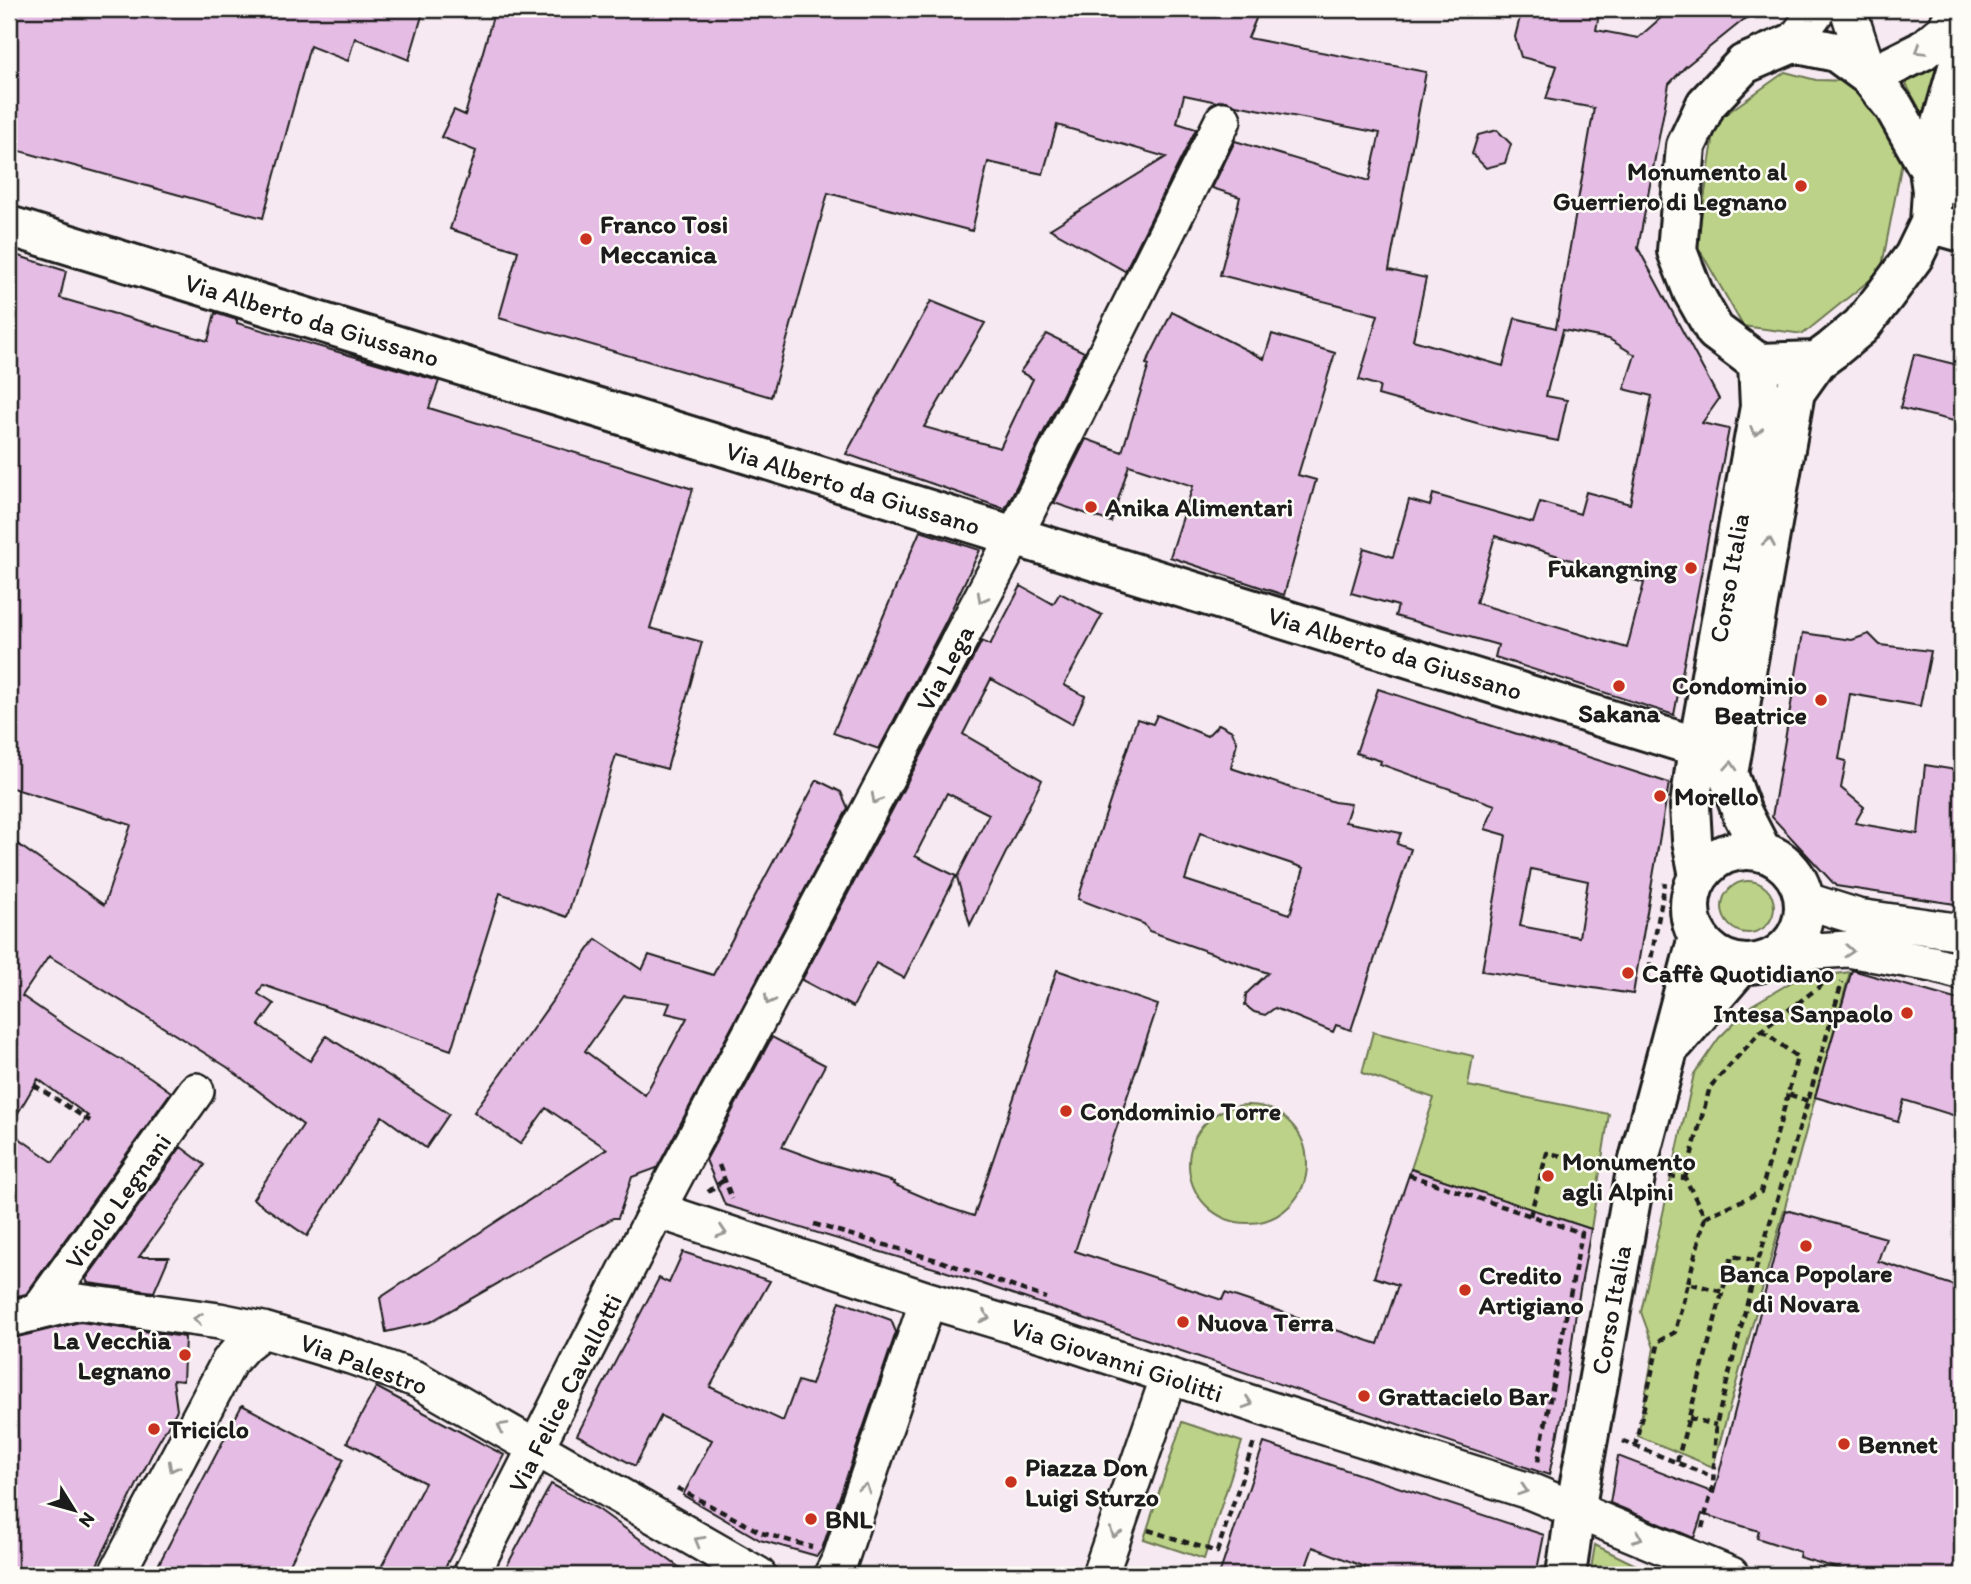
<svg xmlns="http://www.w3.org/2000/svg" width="1971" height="1584" font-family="Itim,sans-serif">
<rect width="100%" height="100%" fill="#f6e9f1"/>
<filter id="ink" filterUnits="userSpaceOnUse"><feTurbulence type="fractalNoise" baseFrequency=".0143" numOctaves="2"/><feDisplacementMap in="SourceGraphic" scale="14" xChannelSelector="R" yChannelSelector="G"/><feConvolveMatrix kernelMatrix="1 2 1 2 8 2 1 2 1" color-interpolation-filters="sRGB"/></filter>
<g filter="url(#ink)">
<path fill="#bcd288" stroke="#6c7752" stroke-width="2" d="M1950 46 1930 128 1900 73Z
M1785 72 1816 80 1851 81 1868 101 1902 162 1881 271 1803 334 1743 326 1697 245 1716 121Z
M1722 907a26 26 0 1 1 52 0a26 26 0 1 1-52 0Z
M1850 972 1713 1467 1638 1436 1654 1348 1641 1312 1694 1074 1719 1038 1752 1005 1795 980Z
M1373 1032 1473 1056 1468 1086 1609 1114 1591 1229 1411 1169 1434 1098 1362 1073Z
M1189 1164a59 59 0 1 1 118 0a59 59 0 1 1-118 0Z
M1182 1422 1242 1442 1204 1559 1144 1539Z
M1595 1545 1656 1575H1590Z"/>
<path fill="#e5bce3" stroke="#1c1c1c" stroke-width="2" fill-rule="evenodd" d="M9 9H424L409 60 355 38 348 61 310 46 263 218 9 148Z
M495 9H1260L1248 38 1426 72 1389 270 1426 278 1413 340 1503 366 1515 318 1556 328 1594 108 1546 99 1557 66 1521 57 1515 37 1522 9H1600L1596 30 1638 38 1671 9H1757L1685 67 1669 84 1638 248 1719 399 1702 423 1729 429 1674 715 1495 657 1498 645 1395 616 1398 606 1351 593 1364 548 1393 557 1409 500 1430 506 1433 494 1533 523 1540 502 1580 514 1586 492 1630 504 1652 396 1624 389 1635 355 1609 339 1563 330 1546 396 1567 400 1558 441 1498 429 1378 395 1380 386 1359 380 1378 315 1220 275 1240 197 1212 188 1235 141 1369 181 1380 133 1236 105 1222 100 1217 102 1184 95 1177 123 1196 129 1125 271 1050 229 1166 157 1057 125 1043 174 988 162 972 231 828 193 771 397 499 318 518 251 450 229 476 151 441 137 454 110 465 115ZM1495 536 1644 583 1627 648 1476 603Z
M1497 130 1511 144 1505 163 1486 168 1472 154 1478 135Z
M9 253 66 271 60 298 208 341 215 313 237 320V323L439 381 429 408 693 489 650 628 702 642 667 769 616 755 567 917 500 893 451 1050 263 985 258 994 274 1004 259 1025 310 1061 326 1036 449 1114 426 1148 382 1116 307 1236 253 1199 303 1125 227 1067 49 956 22 996 73 1031 150 1077 171 1092 26 1294 9 1298V1131L53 1162 88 1116 38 1079 9 1128V838L104 905 131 825 9 787Z
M931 301 985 323 924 427 1000 448 1033 379 1020 372 1047 334 1084 352 1005 509 846 454Z
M1172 312 1264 359 1272 334 1335 353 1298 475 1316 480 1284 595 1170 557 1193 486 1129 465 1111 522 1054 503 1086 439 1122 452 1149 365 1146 364Z
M1914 354 1962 366V423L1900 408Z
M920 531 980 550 946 621 879 749 833 733Z
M1021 586 1053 604 1060 593 1102 615 1064 685 1085 696 1072 724 991 679 963 734 1042 780 970 925 957 877 989 814 947 793 915 856 956 876 904 978 876 963 853 1007 802 980 982 641 990 645Z
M1803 633 1852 640 1869 634 1880 645 1931 651 1920 706 1850 694 1839 759 1846 761 1841 788 1864 807 1855 823 1918 834 1925 765 1962 771V905L1836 886 1772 817Z
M1378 689 1669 783 1633 994 1482 971 1506 835 1485 829 1495 805 1380 764 1381 761 1356 753ZM1531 869 1588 881 1579 937 1520 926Z
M1157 715 1207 736 1219 724 1232 731 1237 742 1231 768 1334 802 1351 804 1345 822 1401 833 1397 844 1411 849 1351 1030 1336 1025 1333 1032 1275 1008 1265 1015 1254 1012 1245 1005 1246 994 1268 973 1149 931 1144 924 1078 899 1137 719 1153 724ZM1200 833 1304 868 1290 914 1185 880Z
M817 780 841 792 848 808 657 1168 632 1177 618 1218H613L430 1322 386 1332 380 1298 607 1149 546 1108 520 1144 474 1112 596 939 642 970 649 955 713 975ZM624 996 670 1003 666 1013 687 1018 645 1095 585 1051Z
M1057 970 1158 1005 1075 1251 1222 1300 1225 1293 1378 1344 1398 1285 1374 1277 1411 1169 1591 1229 1576 1312 1563 1409 1549 1475 944 1271 725 1205 706 1160 772 1037 825 1065 782 1147 823 1162 894 1182 893 1184 949 1208 974 1216Z
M1852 970 1962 1001V1118L1904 1100 1898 1121 1815 1097Z
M181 1147 205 1165 139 1257H169L154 1292 88 1283 86 1279Z
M1786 1210 1886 1238 1878 1261 1962 1288V1575H1842L1843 1570 1799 1557 1800 1552 1757 1538 1759 1531 1702 1514 1694 1538 1610 1503 1618 1456 1714 1493Z
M683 1252 770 1281 710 1387 783 1421 798 1381 811 1385 840 1301 891 1320 896 1332 822 1549 817 1556 760 1540 683 1495 712 1440 661 1416 635 1466 577 1435 659 1278 669 1283Z
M80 1322 185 1337 183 1381 173 1380 177 1410 155 1448 92 1575H9V1339Z
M376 1387 504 1455 441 1575H377L425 1483 347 1442Z
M242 1405 344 1459 284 1575H153Z
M1264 1443 1544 1535 1536 1575H1363L1365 1567 1313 1547 1303 1575H1219Z
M551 1484 598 1509 690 1575H502Z"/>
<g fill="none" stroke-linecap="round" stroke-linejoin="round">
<g stroke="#1c1c1c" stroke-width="40">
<path id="street" d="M1848 9 1870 77
M1793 43 1818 9
M1932 191 1949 185 1962 174
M1804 900 1858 917 1962 932
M1781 953 1848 949 1933 964 1962 972
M657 1210 928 1300 1052 1337 1265 1408 1532 1492 1731 1575
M39 1310 196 1091
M9 1319 79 1302 219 1321 263 1330 351 1356 416 1379 758 1575
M116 1575 229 1362 244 1345 263 1330
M471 1575 657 1210 1014 537 1223 120
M832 1575 840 1560 928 1300
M1100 1575 1169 1376"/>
</g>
<g stroke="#1c1c1c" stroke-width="44">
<path id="secondary" d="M1793 43 1836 52 1870 77 1894 107 1929 169 1932 191 1930 223 1914 256 1886 294 1861 326 1832 350 1817 361 1758 363 1715 331 1693 292 1677 251 1686 146 1706 104 1744 64Z
M1870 77 1922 51 1945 32 1958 9
M1929 169 1962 53V36
M1930 223 1962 232
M9 226 1698 747
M1690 907a57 57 0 1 1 114 0a57 57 0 1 1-114 0Z
M1762 852 1742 813 1728 774 1795 392 1817 361
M1699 876 1692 840 1690 806 1698 747 1760 407 1758 363
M1675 1042 1742 964
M1566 1575 1575 1511 1636 1171 1698 937"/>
</g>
<path stroke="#1c1c1c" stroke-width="4.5" stroke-dasharray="7 5" stroke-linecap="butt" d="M1647 981 1665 883
M1762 1030 1797 1057 1788 1094 1808 1101
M34 1085 90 1121
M719 1165 732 1199
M1409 1175 1582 1233 1538 1462
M1669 1176 1685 1178 1705 1217 1688 1283
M1685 1178 1710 1087 1762 1030 1823 984
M708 1192 724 1180
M1530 1216 1547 1153 1602 1164
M1705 1217 1761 1192 1788 1094
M814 1224 940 1261 1046 1298
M1689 1418 1716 1425
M1623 1441 1713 1477
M1635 1446 1659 1341 1675 1332 1688 1283 1723 1292
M1677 1462 1732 1256 1758 1261
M677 1488 762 1533 812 1547
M1702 1528 1713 1486 1716 1425 1758 1261 1808 1101 1842 982
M1148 1530 1217 1552 1255 1439"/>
<use href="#street" stroke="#fdfcf7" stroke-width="35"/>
<use href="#secondary" stroke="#fdfcf7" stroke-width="38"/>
</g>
<defs><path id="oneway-chevron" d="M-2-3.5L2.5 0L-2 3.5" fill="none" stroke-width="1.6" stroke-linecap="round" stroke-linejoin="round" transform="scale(1.75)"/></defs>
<g stroke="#989794">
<use href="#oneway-chevron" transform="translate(1920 50) rotate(148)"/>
<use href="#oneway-chevron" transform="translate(1756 431) rotate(100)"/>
<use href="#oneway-chevron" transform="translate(1769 542) rotate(-80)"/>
<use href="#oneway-chevron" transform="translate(982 598) rotate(118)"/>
<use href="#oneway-chevron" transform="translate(1731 766) rotate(-86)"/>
<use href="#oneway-chevron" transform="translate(876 799) rotate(118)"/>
<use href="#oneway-chevron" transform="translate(1849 951) rotate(4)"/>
<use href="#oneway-chevron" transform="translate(769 1000) rotate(118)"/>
<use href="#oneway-chevron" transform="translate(722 1232) rotate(18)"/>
<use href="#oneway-chevron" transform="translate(985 1317) rotate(17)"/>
<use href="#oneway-chevron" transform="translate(198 1319) rotate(-172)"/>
<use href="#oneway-chevron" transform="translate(1248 1403) rotate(18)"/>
<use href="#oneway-chevron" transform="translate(502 1427) rotate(-151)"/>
<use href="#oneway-chevron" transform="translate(173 1467) rotate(118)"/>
<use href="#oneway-chevron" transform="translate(865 1488) rotate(-71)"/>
<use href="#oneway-chevron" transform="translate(1523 1490) rotate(18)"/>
<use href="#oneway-chevron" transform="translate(1115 1533) rotate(109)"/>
<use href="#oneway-chevron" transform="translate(1638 1538) rotate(22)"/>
<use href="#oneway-chevron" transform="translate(699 1541) rotate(-150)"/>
</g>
</g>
<g fill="#c8321e" stroke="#fdfcf7" stroke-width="2.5">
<circle cx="1801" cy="186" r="7"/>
<circle cx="586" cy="239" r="7"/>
<circle cx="1091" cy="507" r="7"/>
<circle cx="1691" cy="568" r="7"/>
<circle cx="1619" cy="686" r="7"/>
<circle cx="1821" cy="700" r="7"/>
<circle cx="1660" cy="796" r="7"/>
<circle cx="1628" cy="973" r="7"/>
<circle cx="1907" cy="1013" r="7"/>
<circle cx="1066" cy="1111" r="7"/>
<circle cx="1548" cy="1176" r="7"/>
<circle cx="1806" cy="1246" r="7"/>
<circle cx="1465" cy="1290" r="7"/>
<circle cx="1183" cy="1322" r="7"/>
<circle cx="185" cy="1355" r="7"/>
<circle cx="1364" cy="1396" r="7"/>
<circle cx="154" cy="1429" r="7"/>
<circle cx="1844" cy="1444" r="7"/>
<circle cx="1011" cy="1482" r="7"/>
<circle cx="811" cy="1519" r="7"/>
</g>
<g text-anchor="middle" stroke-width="5" stroke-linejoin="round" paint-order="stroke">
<g font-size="26" font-weight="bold" fill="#1c1c1c" stroke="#fdfcf7" text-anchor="start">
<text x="1787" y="180" text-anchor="end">Monumento al<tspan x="1787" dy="30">Guerriero di Legnano</tspan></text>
<text x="600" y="233">Franco Tosi<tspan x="600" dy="30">Meccanica</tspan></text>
<text x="1105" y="516">Anika Alimentari</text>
<text x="1677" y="577" text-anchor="end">Fukangning</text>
<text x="1807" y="694" text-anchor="end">Condominio<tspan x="1807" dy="30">Beatrice</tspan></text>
<text x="1619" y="722" text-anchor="middle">Sakana</text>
<text x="1674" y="805">Morello</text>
<text x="1642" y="982">Caffè Quotidiano</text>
<text x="1893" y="1022" text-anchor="end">Intesa Sanpaolo</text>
<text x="1080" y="1120">Condominio Torre</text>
<text x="1562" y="1170">Monumento<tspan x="1562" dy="30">agli Alpini</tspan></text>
<text x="1806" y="1282" text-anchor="middle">Banca Popolare<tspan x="1806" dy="30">di Novara</tspan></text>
<text x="1479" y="1284">Credito<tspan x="1479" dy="30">Artigiano</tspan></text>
<text x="1197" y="1331">Nuova Terra</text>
<text x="171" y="1349" text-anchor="end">La Vecchia<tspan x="171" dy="30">Legnano</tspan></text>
<text x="1378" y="1405">Grattacielo Bar</text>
<text x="168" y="1438">Triciclo</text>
<text x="1858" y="1453">Bennet</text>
<text x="1025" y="1476">Piazza Don<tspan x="1025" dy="30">Luigi Sturzo</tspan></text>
<text x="825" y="1528">BNL</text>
</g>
<g font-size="26" fill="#1c1c1c" stroke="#fdfcf7">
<text transform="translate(312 320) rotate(17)" y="9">Via Alberto da Giussano</text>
<text transform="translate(853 488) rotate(17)" y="9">Via Alberto da Giussano</text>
<text transform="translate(1729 578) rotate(-80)" y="9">Corso Italia</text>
<text transform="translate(1395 653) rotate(17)" y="9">Via Alberto da Giussano</text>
<text transform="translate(945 668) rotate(-62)" y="9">Via Lega</text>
<text transform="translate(118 1201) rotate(-54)" y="9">Vicolo Legnani</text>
<text transform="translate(1611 1310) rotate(-80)" y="9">Corso Italia</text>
<text transform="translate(1117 1360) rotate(18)" y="9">Via Giovanni Giolitti</text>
<text transform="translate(364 1364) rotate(20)" y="9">Via Palestro</text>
<text transform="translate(565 1393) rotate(-63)" y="9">Via Felice Cavallotti</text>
</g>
</g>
<rect width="1971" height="1584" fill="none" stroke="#fdfcf7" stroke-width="35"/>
<rect x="18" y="18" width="1936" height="1549" fill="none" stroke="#1c1c1c" stroke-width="2.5" filter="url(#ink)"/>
<g transform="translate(74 1510) rotate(127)" stroke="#fdfcf7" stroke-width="5" paint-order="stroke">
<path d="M0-5L12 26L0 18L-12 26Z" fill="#1c1c1c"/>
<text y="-10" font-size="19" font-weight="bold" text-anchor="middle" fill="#1c1c1c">N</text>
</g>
</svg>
